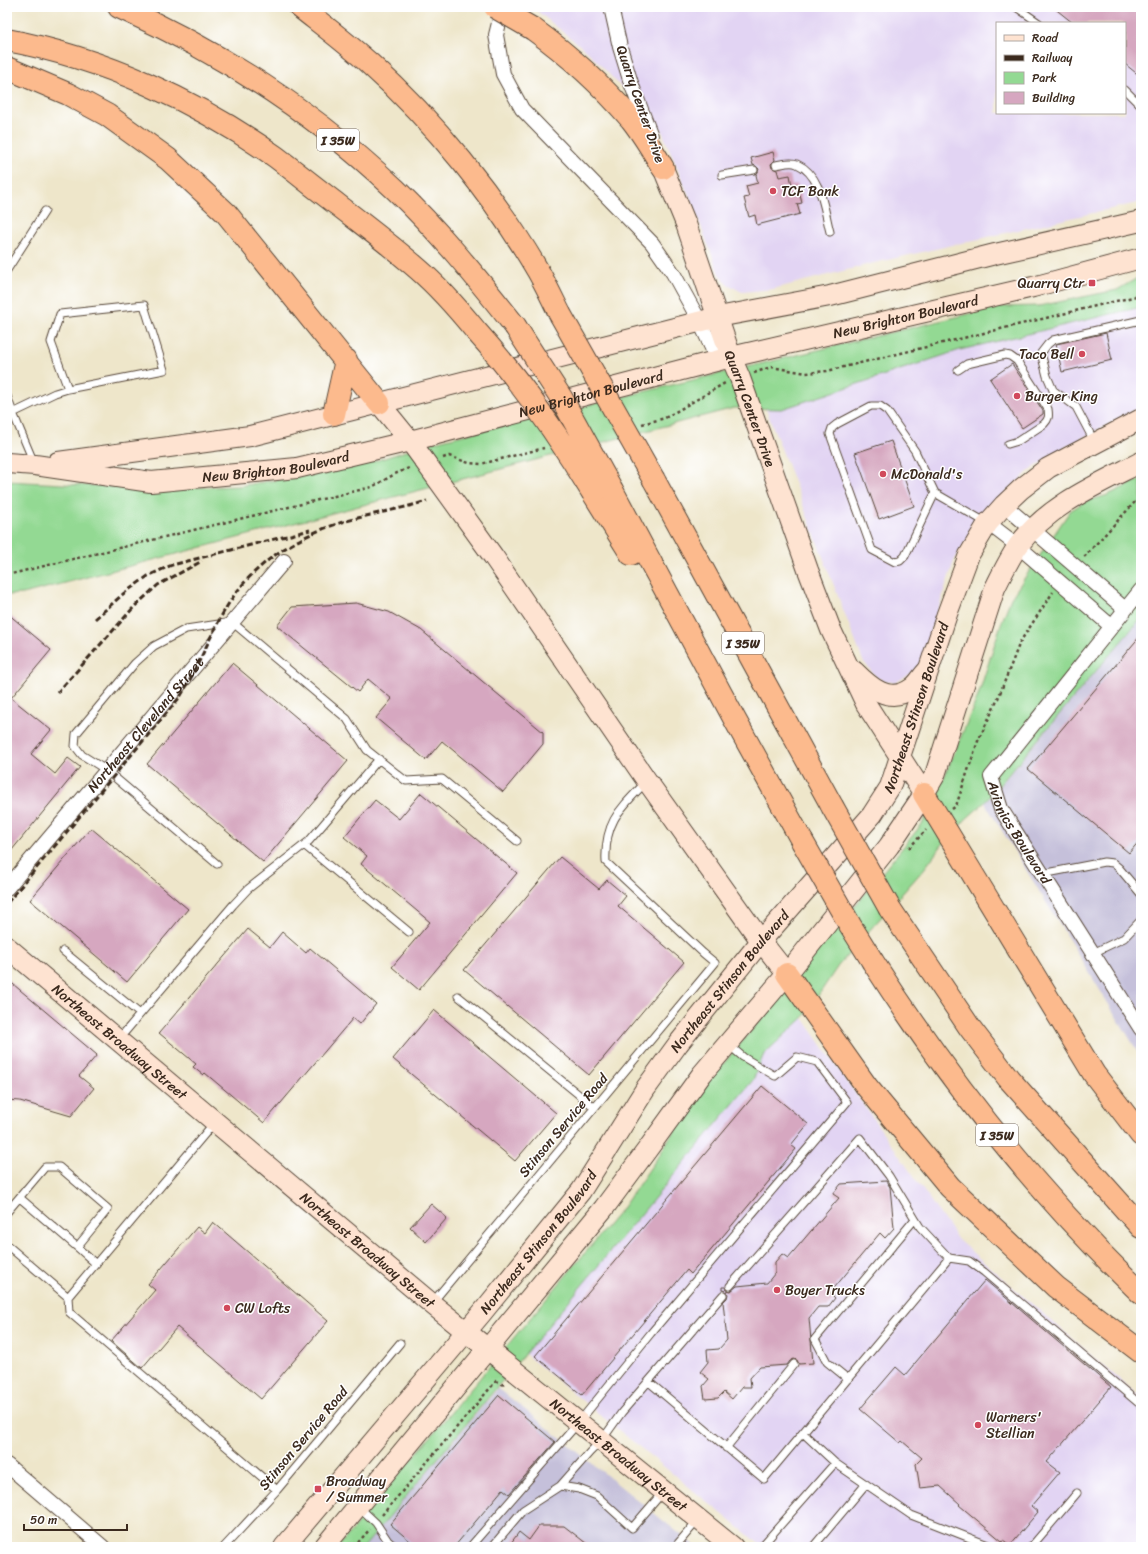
<svg xmlns="http://www.w3.org/2000/svg" width="1148" height="1554" font-family="Sriracha,sans-serif">
<rect width="100%" height="100%" fill="#fff"/>
<filter id="ink" filterUnits="userSpaceOnUse"><feTurbulence type="fractalNoise" baseFrequency=".025" numOctaves="2"/><feDisplacementMap in="SourceGraphic" scale="8" xChannelSelector="R" yChannelSelector="G"/><feConvolveMatrix kernelMatrix="1 2 1 2 8 2 1 2 1" color-interpolation-filters="sRGB"/></filter>
<filter id="wash" filterUnits="userSpaceOnUse"><feTurbulence type="fractalNoise" baseFrequency=".012" numOctaves="4" result="noise"/><feDisplacementMap in="SourceGraphic" scale="16" xChannelSelector="R" yChannelSelector="G"/><feGaussianBlur stdDeviation="0.9" result="paint"/><feColorMatrix in="noise" values="0 0 0 0 0 0 0 0 0 0 0 0 0 0 0 0 0 1.4 0 .05"/><feComposite in="paint" operator="in"/></filter>
<g filter="url(#wash)">
<rect width="100%" height="100%" fill="#eee6ca"/>
<path fill="#e2d4f3" fill-rule="evenodd" d="M532 7H1141V202L874 263 773 289 742 292 727 284 719 274 696 213 661 129 588 52ZM997 23H1125V113H997Z
M1141 307V407L1060 450 1029 471 1000 498 971 533 954 561 919 668 895 683 877 678 863 661 766 409H782L960 350Z
M803 1018 958 1240 1141 1398V1547H763L525 1354 753 1080 764 1054Z"/>
<path fill="#c5c0da" d="M1141 618V1057L985 803Z
M498 1388 696 1547H364Z"/>
<path fill="#93d993" stroke="#678258" d="M1141 276V307L960 350 782 409 734 408 23 594 7 595V481L154 489 239 486 318 473 378 460 434 442 998 307 1039 306 1117 290Z
M1141 479V618L985 802 966 819 942 845 924 869 838 966 803 1018 764 1054 753 1080 364 1547H338L621 1210 660 1154 679 1122 713 1076 799 974 922 824 943 780 978 696 1001 624 1011 598 1070 511 1084 502 1108 495Z"/>
<g id="blocks">
<path fill="#d6a7c0" d="M1053 7H1141V77L1125 64V23H1073Z
M773 152 775 160 771 164 772 168 777 170 779 177 790 175 792 186 797 184 802 203 797 204 800 214 757 225 755 215 749 217 744 198 749 197 746 186 758 183 756 175 758 172 759 169 756 166 753 165 751 158Z
M1106 333 1112 360 1062 372 1056 344Z
M1012 364 1043 411V414L1022 428 990 379Z
M891 441 914 506 879 519 855 453Z
M356 603 389 612 421 630 543 732V744L503 792 442 741 426 760 376 718 392 699 368 679 358 692 277 626 292 607Z
M7 613 51 650 11 698 51 730 31 754 55 774 68 758 80 767 7 856Z
M1141 635V839L1129 853 1028 769Z
M232 663 348 761 263 862 147 764Z
M421 793 517 873 419 990 392 967 430 922 361 864 367 856 344 837 375 800 399 819Z
M91 828 188 909 127 982 30 900Z
M560 857 599 889 607 880 626 896 618 906 684 962 589 1075 464 970Z
M248 929 270 947 282 932 306 953 310 948 376 1004 360 1024 353 1018 264 1123 205 1073 203 1075 193 1067 196 1064 159 1033Z
M7 979 97 1055 79 1076 94 1088 71 1116 20 1101 7 1100Z
M434 1010 556 1113 515 1161 393 1059Z
M762 1086 808 1124 791 1145 796 1149 691 1274 687 1270 582 1395 535 1356Z
M886 1181 890 1187 894 1228 885 1238 880 1233 830 1293 835 1298 828 1307H818L809 1318 813 1363 799 1364 797 1360 794 1359 790 1361 787 1365 760 1367 750 1378 751 1387H742L732 1399 724 1392 718 1398 705 1399 703 1386 709 1379 700 1372 708 1362 707 1350 719 1349 727 1340 723 1302 727 1298 728 1294 726 1291 722 1290V1287H725L727 1290 731 1291 737 1286 767 1283 775 1273V1262L782 1254 788 1258 839 1198 833 1194 841 1184Z
M431 1204 447 1218 426 1242 410 1227Z
M213 1222 328 1321 261 1399 177 1327 142 1368 111 1341 155 1290 148 1284 197 1227 205 1233Z
M985 1280 1111 1387 1047 1462 1060 1472 1031 1506 1038 1512 1010 1545 1003 1540 1002 1541 959 1505 960 1504 940 1486 920 1488 916 1464 922 1458 902 1441 900 1443 860 1409 896 1367 905 1375Z
M499 1395 555 1442 509 1494 503 1489 454 1547H417L390 1524Z
M539 1526H564L591 1547H508L519 1532 529 1540Z"/>
</g>
</g>
<g filter="url(#ink)">
<use href="#blocks" fill-opacity="0" stroke="#564638" stroke-width="1"/>
<g fill="none" stroke-linecap="round" stroke-linejoin="round">
<g stroke="#564638" stroke-width="9">
<path id="lane" d="M1016 7 1039 23
M1125 90 1141 106
M776 165C783 164 791 161 797 164 822 175 824 210 830 232
M722 175 754 170
M7 270 45 211
M958 370 967 364 1005 355 1010 356 1017 361 1048 409C1049 416 1049 419 1044 424L1018 441 1008 444
M7 396 13 413 34 463
M13 413 55 393 68 389 164 370 144 305 60 314 51 342 68 389
M1094 441 1076 407 1053 390 1047 376 1041 353 1048 344 1053 340 1141 320
M935 493 905 556 900 561 895 562 872 550 830 434 832 428 837 424 871 406H880L887 411 915 451 935 493 987 523
M304 845 409 932
M217 864 106 770 82 755 75 746 76 734 135 663 154 646 186 629 232 622 347 719 367 750 406 781 442 779 517 841
M1042 874 1104 862 1113 863 1119 868 1141 894
M63 951 140 1014
M1093 953 1124 938 1141 920
M458 996 594 1107
M119 1039 233 905 248 889 309 841 379 759
M214 1123 68 1297 69 1312 277 1490
M20 1198 77 1247
M7 1212 45 1167H59L108 1209 77 1247 96 1264
M7 1245 68 1297
M949 1258 969 1261 984 1272 1141 1405
M432 1303 715 963 703 953 606 862C604 822 620 809 646 782
M848 1379 827 1362 815 1339 915 1219
M649 1382 764 1479 949 1258 920 1227 889 1176 860 1138 730 1286
M803 1433 835 1463
M726 1448 794 1364
M560 1486 579 1489 597 1496 632 1528 663 1492
M358 1506 376 1523 388 1541 395 1547
M224 1547 277 1490 400 1343
M470 1547 579 1422 651 1333 847 1102 817 1062 797 1057 775 1076 743 1057 729 1045
M492 1547 523 1510 560 1486 590 1452 602 1440 622 1412 723 1295
M675 1547 698 1520
M761 1547 835 1463 911 1515 993 1547
M813 1547 866 1484
M1031 1547 1077 1493"/>
</g>
<g stroke="#564638" stroke-width="16">
<g id="street">
<path d="M503 7 496 35 503 74 522 109 652 243 673 273 700 322 718 361"/>
<path d="M611 7 620 47 631 83 651 136"/>
<path d="M1004 505 1125 609"/>
<path d="M988 523 1018 546 1111 626"/>
<path id="s1" d="M1141 590 991 777 1001 809 1141 1029"/>
<path id="s2" d="M7 888 284 561"/>
<path d="M7 1465 103 1547"/>
</g>
</g>
<g stroke="#564638" stroke-width="22">
<g id="secondary">
<path id="s3" d="M663 168 686 224 731 357 740 378 808 570 831 630 866 704 924 794"/>
<path d="M379 403 410 441 493 556 647 781 761 941 787 974"/>
<path d="M58 462 250 436 718 317 830 296 995 254 1141 221"/>
<path id="s4" d="M7 463 35 465 151 482 297 468 410 441 731 357 1033 287 1141 258"/>
<path d="M854 671C870 687 889 705 912 688 918 684 922 676 927 671"/>
<path id="s5" d="M7 947 432 1304 733 1547"/>
<path id="s6" d="M284 1547 481 1314 581 1191 646 1088 678 1044 761 941 872 815 890 787 947 614 969 555 988 523 1004 505 1021 489 1048 468 1141 419"/>
<path d="M324 1547 604 1208 647 1150 702 1074 787 974 889 846 924 794 935 775 995 588C1002 574 1009 559 1018 546 1048 505 1098 484 1141 462"/>
</g>
</g>
<g stroke="#564638" stroke-width="24">
<path id="highway" d="M119 7C220 52 315 113 395 189 439 231 477 278 515 326
M300 7C324 26 348 44 370 64 434 121 495 197 538 271 546 285 553 300 560 314
M533 29C569 55 602 85 631 119 643 134 653 151 663 168
M7 40C103 58 197 101 276 157 297 173 318 190 338 205 365 226 393 247 418 269 440 288 458 309 476 331
M7 68 68 94 107 115 168 159 226 213 379 403
M334 414 346 360
M654 480 832 806
M612 490 735 720 802 841
M593 493 631 554
M924 794 1094 1074 1141 1135
M890 909 970 1028 1009 1079 1141 1227
M873 962C950 1082 1038 1194 1141 1293
M787 974 867 1087 950 1187 1056 1287 1141 1352"/>
</g>
<path stroke="#564638" stroke-width="2.5" stroke-dasharray="3 3" stroke-linecap="butt" d="M754 373 771 367 806 373 827 371 1141 295
M642 424 665 418 725 383
M443 458 449 456 469 463 481 464 544 448
M1084 557 1135 502 1141 499
M7 575 372 487 395 474 409 468
M952 809 956 806 978 741 997 701 1020 642 1053 592
M909 848 926 830
M496 1381 504 1385
M382 1515 497 1380
M354 1547 370 1529"/>
<use href="#lane" stroke="#fff" stroke-width="7"/>
<use href="#street" stroke="#fff" stroke-width="14"/>
<use href="#secondary" stroke="#fee3d1" stroke-width="20"/>
<use href="#highway" stroke="#fcba8d" stroke-width="22"/>
<path stroke="#3b2a1e" stroke-width="3" stroke-dasharray="6 3" stroke-linecap="butt" d="M95 619 123 594 148 576 172 565 310 530
M57 693 135 606 158 585 202 561
M7 903 180 697C198 668 209 637 226 608 252 563 301 533 350 520 376 513 401 509 427 501"/>
<g stroke="#564638" stroke-width="24" stroke-linecap="butt">
<path id="highway-bridge" d="M495 7 533 29
M560 314 654 480
M515 326 562 399 612 490
M476 331C521 381 558 435 593 493
M832 806 890 909
M802 841 850 925 873 962"/>
</g>
<use href="#highway-bridge" stroke="#fcba8d" stroke-width="22"/>
</g>
</g>
<g fill="#d1495b" stroke="#fff" stroke-width="1.5">
<circle cx="773" cy="191" r="4"/>
<rect x="1088" y="279" width="8" height="8" rx="2"/>
<circle cx="1082" cy="354" r="4"/>
<circle cx="1017" cy="396" r="4"/>
<circle cx="883" cy="474" r="4"/>
<circle cx="777" cy="1290" r="4"/>
<circle cx="227" cy="1308" r="4"/>
<circle cx="978" cy="1425" r="4"/>
<rect x="314" y="1485" width="8" height="8" rx="2"/>
</g>
<g text-anchor="middle" stroke-width="3" stroke-linejoin="round" paint-order="stroke">
<g fill="#fff" stroke="#766a62" stroke-width="1">
<rect x="317" y="129" width="42" height="22" rx="3"/>
<rect x="722" y="632" width="42" height="22" rx="3"/>
<rect x="976" y="1124" width="42" height="22" rx="3"/>
</g>
<g font-size="13" font-weight="bold" fill="#3b2a1e">
<text x="338" y="145">I 35W</text>
<text x="743" y="648">I 35W</text>
<text x="997" y="1140">I 35W</text>
</g>
<g font-size="14" fill="#3b2a1e" stroke="#fff">
<text transform="translate(641 104) rotate(71)" y="5">Quarry Center Drive</text>
<text dy="5" stroke="none"><textPath href="#s4" startOffset="919">New Brighton Boulevard</textPath></text>
<text dy="5" stroke="none"><textPath href="#s4" startOffset="595">New Brighton Boulevard</textPath></text>
<text dy="5" stroke="none"><textPath href="#s3" startOffset="256">Quarry Center Drive</textPath></text>
<text dy="5" stroke="none"><textPath href="#s4" startOffset="271">New Brighton Boulevard</textPath></text>
<text dy="5" stroke="none"><textPath href="#s6" startOffset="1057">Northeast Stinson Boulevard</textPath></text>
<text dy="5" stroke="none"><textPath href="#s2" startOffset="214">Northeast Cleveland Street</textPath></text>
<text dy="5" stroke="none"><textPath href="#s1" startOffset="302">Avionics Boulevard</textPath></text>
<text dy="5" stroke="none"><textPath href="#s6" startOffset="721">Northeast Stinson Boulevard</textPath></text>
<text dy="5" stroke="none"><textPath href="#s5" startOffset="147">Northeast Broadway Street</textPath></text>
<text transform="translate(563 1125) rotate(-50)" y="5">Stinson Service Road</text>
<text dy="5" stroke="none"><textPath href="#s6" startOffset="397">Northeast Stinson Boulevard</textPath></text>
<text dy="5" stroke="none"><textPath href="#s5" startOffset="471">Northeast Broadway Street</textPath></text>
<text transform="translate(303 1438) rotate(-50)" y="5">Stinson Service Road</text>
<text dy="5" stroke="none"><textPath href="#s5" startOffset="795">Northeast Broadway Street</textPath></text>
</g>
<g font-size="14" fill="#3b2a1e" stroke="#fff" text-anchor="start">
<text x="781" y="196">TCF Bank</text>
<text x="1084" y="288" text-anchor="end">Quarry Ctr</text>
<text x="1074" y="359" text-anchor="end">Taco Bell</text>
<text x="1025" y="401">Burger King</text>
<text x="891" y="479">McDonald's</text>
<text x="785" y="1295">Boyer Trucks</text>
<text x="235" y="1313">CW Lofts</text>
<text x="986" y="1422">Warners'<tspan x="986" dy="16">Stellian</tspan></text>
<text x="326" y="1486">Broadway<tspan x="326" dy="16">/ Summer</tspan></text>
</g>
</g>
<rect width="1148" height="1554" fill="none" stroke="#fff" stroke-width="24"/>
<rect x="996" y="22" width="130" height="92" fill="#ffffff" stroke="#b1aaa5"/>
<rect x="1004" y="35" width="20" height="6" fill="#fee3d1" stroke="#b1aaa5"/>
<text x="1032" y="42" font-size="12" fill="#3b2a1e">Road</text>
<rect x="1004" y="55" width="20" height="6" fill="#3b2a1e" stroke="#b1aaa5"/>
<text x="1032" y="62" font-size="12" fill="#3b2a1e">Railway</text>
<rect x="1004" y="72" width="20" height="12" fill="#93d993" stroke="#b1aaa5"/>
<text x="1032" y="82" font-size="12" fill="#3b2a1e">Park</text>
<rect x="1004" y="92" width="20" height="12" fill="#d6a7c0" stroke="#b1aaa5"/>
<text x="1032" y="102" font-size="12" fill="#3b2a1e">Building</text>
<path d="M24 1524v6h103v-6" fill="none" stroke="#3b2a1e" stroke-width="2"/>
<text x="30" y="1524" font-size="12" fill="#3b2a1e" stroke="#ffffff" stroke-width="3" paint-order="stroke">50 m</text>
</svg>
